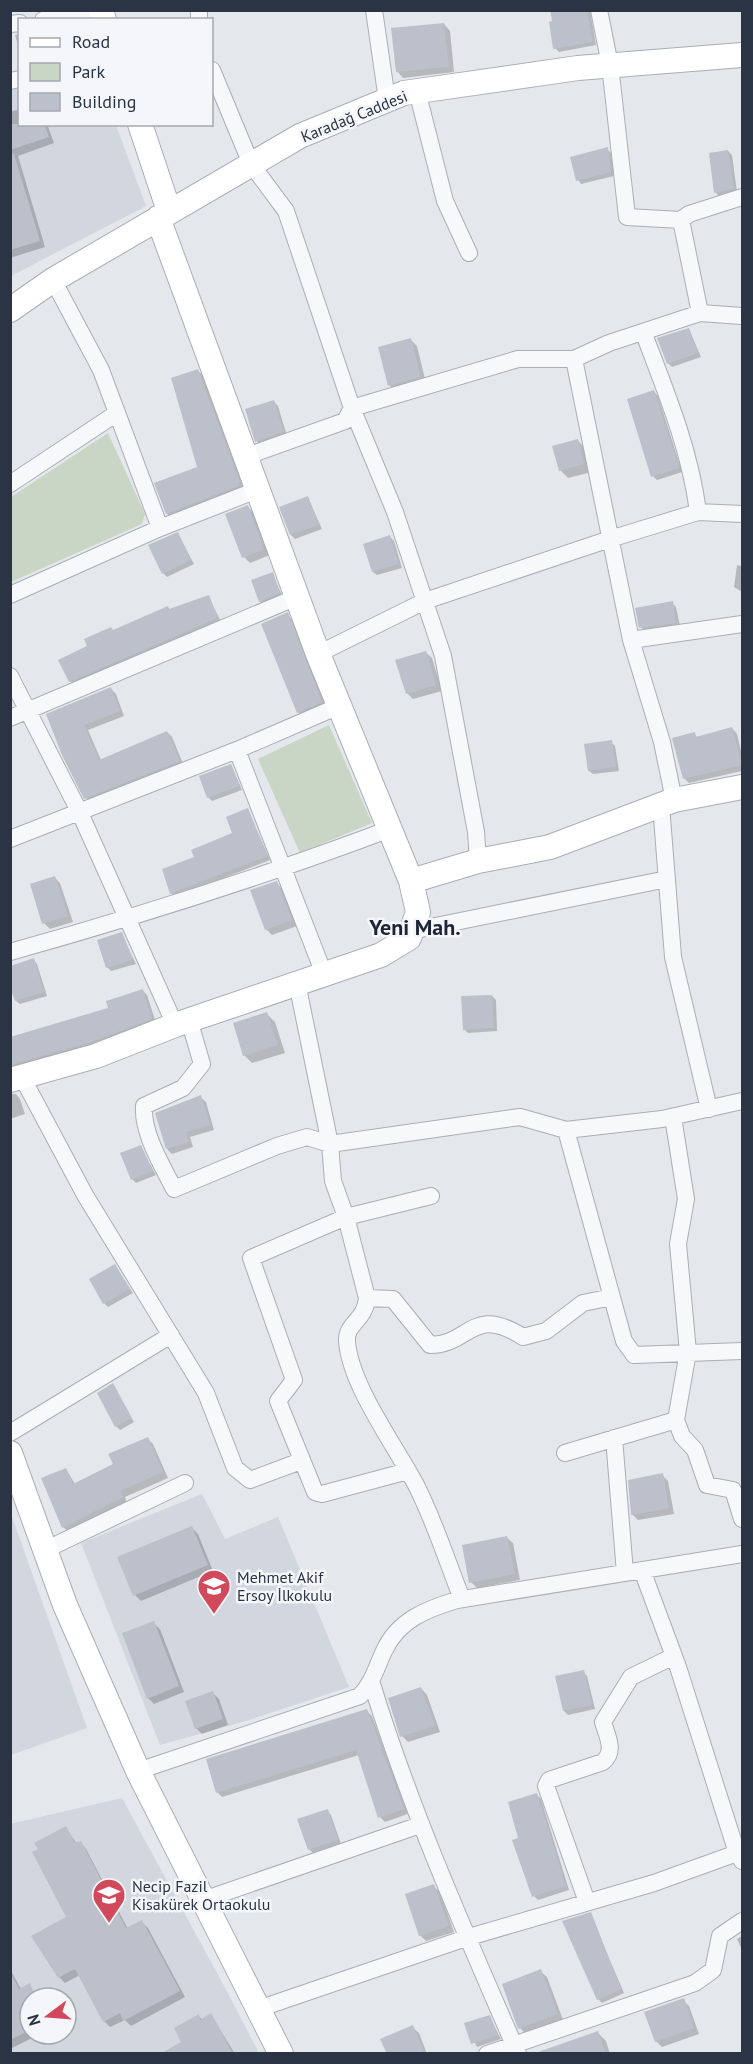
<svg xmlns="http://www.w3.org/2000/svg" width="753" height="2064" font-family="'PT Sans',sans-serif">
<rect width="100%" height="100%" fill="#e4e7ec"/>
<path fill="#d2d6de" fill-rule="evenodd" d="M19 88 20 124 116 125 146 206 11 276 10 90Z
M202 1494 225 1539 278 1517 349 1687 246 1721 160 1745 81 1543Z
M11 1514 87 1728 11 1755H10Z
M122 1798 223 1984 259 2053H11L10 1824ZM30 1998H66V2034H30Z"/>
<path fill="#c9d6c5" d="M108 433 145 514 142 524 11 582V497Z
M329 725 372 823 300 853 258 759Z"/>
<path fill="#0003" d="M552 10H590L596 45 559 52 555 48Z
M444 24 450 31 454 72 403 78 397 71Z
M15 35H20V51Z
M20 109V124H47L54 143 18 156 45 247 10 258V112Z
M607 149 611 153 614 176 581 184 578 180Z
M728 151 732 155 737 192 719 196 716 193Z
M689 329 701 357 672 367 668 363Z
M411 340 417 346 426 383 396 392 390 386Z
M198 371 204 376 246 491 173 519 167 514 156 483 198 468Z
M654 392 658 396 682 472 657 480 653 476Z
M274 402 278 406 287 436 260 445 257 441Z
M578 441 586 449 592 472 568 478 560 470Z
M308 498 322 529 295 539 291 535Z
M248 507 254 513 270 555 250 563 244 557Z
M178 534 194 564 167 577 163 573Z
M390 537 394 541 402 568 377 575 373 572 365 545Z
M737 565 742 566V592L734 587Z
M272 574 283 597 264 605 260 601Z
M208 597 222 623 74 685 70 681 114 631 167 607 171 611Z
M672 603 676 607 680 626 645 631 641 627Z
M287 614 292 619 327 707 303 717 298 712Z
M425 652 432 658 442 691 413 699 407 693Z
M111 689 116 694 124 716 88 730 101 760 167 732 172 737 184 766 91 803 86 798 48 715Z
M732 728 737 734 742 755V771L689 783 684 778 694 734 698 738Z
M611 742 615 746 619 771 593 774 589 771Z
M231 765 242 790 212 801 208 797Z
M248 810 270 860 175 897 171 893 196 858 234 834Z
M54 877 60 883 73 922 50 929 44 923Z
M276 882 282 889 297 926 272 935 266 929Z
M121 934 136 964 111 971 107 967Z
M33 960 37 964 47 996 20 1004 16 1001Z
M143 991 147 995 156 1023 97 1047 15 1069 11 1065Z
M492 996 496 1000 497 1031 468 1033 464 1029Z
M267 1014 275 1022 285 1053 252 1063 244 1055Z
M10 1094H16L20 1099 25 1114 10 1119Z
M200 1097 206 1102 214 1130 190 1137 193 1147 172 1154 167 1149Z
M140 1146 156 1175 136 1183 132 1179Z
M115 1266 133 1293 108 1307 104 1303Z
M112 1385 134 1422 120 1430 116 1426Z
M147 1438 153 1444 168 1478 125 1497 127 1503 69 1532 63 1527 66 1469 75 1484 115 1465Z
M662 1475 668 1481 674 1514 638 1520 632 1514Z
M192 1528 198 1534 213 1571 141 1601 135 1595Z
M506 1537 513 1543 520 1580 477 1588 471 1582Z
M153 1623 160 1629 184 1692 154 1704 148 1698Z
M583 1672 587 1676 595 1709 568 1715 564 1711Z
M421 1688 427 1695 440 1732 408 1742 402 1736Z
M213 1693 219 1699 228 1725 202 1734 196 1728Z
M367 1711 372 1716 408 1814 385 1822 380 1817 359 1755 222 1797 218 1793 208 1760Z
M537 1795 541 1799 569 1890 538 1900 534 1896 520 1839Z
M327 1811 331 1815 341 1844 313 1853 309 1849Z
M66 1828 77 1844 80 1842 86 1849 128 1929 141 1922 148 1928 185 1997 131 2026 125 2020 110 2027 104 2021 80 1975 65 1983 59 1977 68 1918Z
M433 1886 440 1892 454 1932 426 1941 420 1935Z
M590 1914 624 1993 602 2003 598 1999Z
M742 1936V1950L737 1939Z
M10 1969 21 1989 28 1985 38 1998H30V2034H40L10 2049Z
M540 1971 547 1977 563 2020 526 2034 520 2028Z
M683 2000 689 2006 699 2034 662 2047 656 2041Z
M211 2015 235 2054H163L183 2043 198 2016 203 2020Z
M489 2017 501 2039 477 2047 466 2024Z
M412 2027 419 2033 427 2054H388Z
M597 2032 606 2041 610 2054H561Z"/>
<path fill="#bbc0ca" d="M550 10H587L593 42 553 49 549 22 552 21Z
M444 23 449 67 396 72 391 28Z
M10 124H44L49 137 10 150Z
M608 147 611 172 576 181 570 157Z
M728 150 734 189 714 193 709 153Z
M10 154H14L40 241 10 250Z
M689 328 698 353 667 364 657 338Z
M411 338 421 377 388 386 378 347Z
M198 369 241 485 166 514 154 483 197 467 171 378Z
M654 390 679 468 651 477 627 399Z
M274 400 284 432 255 442 245 409Z
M578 439 584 464 559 471 552 446Z
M308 496 319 525 290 535 279 507Z
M248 505 264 549 242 558 225 514Z
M178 532 191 560 162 574 148 545Z
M390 535 399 564 372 572 363 544Z
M273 572 280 593 259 602 251 580Z
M209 595 218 618 69 682 58 660 87 646 84 639 111 627 113 630 168 606 169 609Z
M673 601 676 623 639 628 635 608Z
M288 612 322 702 297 713 261 624Z
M426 651 436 685 406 694 395 660Z
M111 687 120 711 84 725 99 760 167 731 180 761 84 799 62 755 46 714Z
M732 727 742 765 683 779 672 738 695 732 696 737Z
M612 740 616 767 588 771 584 744Z
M231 764 240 786 207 798 199 776Z
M248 808 267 856 170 894 162 869 194 857 191 850 232 833 226 817Z
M55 876 68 916 42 924 30 884Z
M277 881 292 920 265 930 250 890Z
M122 932 133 960 106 968 97 940Z
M34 958 44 992 15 1001 10 988V966Z
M143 989 152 1019 91 1042 10 1065V1037L108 1008 106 1001Z
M492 995 494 1028 463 1030 461 996Z
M267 1012 278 1045 243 1056 233 1023Z
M201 1095 210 1125 186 1132 189 1142 166 1149 155 1113Z
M141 1145 153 1171 131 1180 120 1153Z
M115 1264 130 1289 103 1304 89 1279Z
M113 1383 132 1418 115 1427 97 1393Z
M148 1437 163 1472 120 1491 123 1497 62 1528 41 1478 66 1468 73 1484 113 1464 108 1454Z
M663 1473 669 1508 631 1515 628 1480Z
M192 1526 208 1565 133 1596 117 1557Z
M507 1536 515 1574 469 1583 462 1545Z
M154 1621 179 1686 147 1699 122 1633Z
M584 1670 592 1705 563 1711 555 1676Z
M421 1687 435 1726 400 1737 388 1698Z
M213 1691 223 1719 195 1729 185 1701Z
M367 1709 404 1809 378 1818 356 1750 216 1793 206 1759Z
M537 1793 566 1886 532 1897 512 1840 518 1838 508 1802Z
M328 1809 338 1840 308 1850 297 1819Z
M66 1826 75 1843 81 1841 126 1928 142 1920 180 1991 123 2021 120 2013 103 2022 75 1969 58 1978 31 1936 66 1917 32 1852 38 1849 34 1843Z
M434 1884 449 1926 419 1936 405 1894Z
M591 1912 621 1989 597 2000 562 1921Z
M541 1969 558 2014 518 2029 502 1984Z
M10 1972 19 1989 30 1983 36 1998H30V2030L10 2040Z
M684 1998 694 2028 655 2042 644 2012Z
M211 2013 233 2054H160L181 2042 174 2028 199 2014 200 2020Z
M490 2015 498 2035 471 2044 464 2023Z
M413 2025 425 2054H387L380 2039Z
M598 2031 606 2054H538V2052Z"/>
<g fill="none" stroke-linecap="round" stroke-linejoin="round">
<g stroke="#a9aeb7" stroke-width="18">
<path id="street" d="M199 10V20
M374 10 387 100
M599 10 610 65 627 217 681 220 689 214 742 197
M43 20 101 11
M10 24 20 23
M212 70 251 164 286 211 352 408 395 512 443 656 476 832 478 861
M10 81 20 79
M417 91 445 201 469 253
M681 220 700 313
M53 280 101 370 160 528
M644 334C666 392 690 449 698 512
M574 359 631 640 662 742 674 800
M244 457 345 421 352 408 518 359H574L609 343 700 313 742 316
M10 484 117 413
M10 595 160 528 257 490
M631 640 742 624
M318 654 425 601 610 539 698 512 742 514
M10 676 80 813 175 1025
M10 718 297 597
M237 750 324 974
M661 805 673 957 709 1109
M10 839 237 750 339 706
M411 931 667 879
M10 952C139 916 265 876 390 829
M297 983 330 1144 333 1181 346 1217 367 1298C365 1321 346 1323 347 1341 350 1385 395 1445 416 1485 434 1520 447 1561 462 1599
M189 1020 202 1064 183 1088 144 1106C142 1133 162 1165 174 1189L277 1146 307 1137 330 1144 520 1117 566 1130 662 1119 742 1101
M22 1077 85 1195 206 1393 235 1468 250 1480 301 1461
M673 1117 686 1199 678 1244 688 1352 676 1420 682 1436 695 1450 707 1485 733 1490 742 1519
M566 1130 624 1341 634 1355 742 1351
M367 1298 393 1299 430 1345C470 1345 472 1304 523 1337L546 1331 583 1303 612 1297
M10 1433 171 1335
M614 1438 625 1573
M565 1453 676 1420
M408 1471 322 1494 315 1492 278 1401 294 1380 251 1258 346 1217 431 1196
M45 1550 185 1483
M642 1570 678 1667 737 1853 742 1861
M372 1684C411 1811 465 1932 518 2054
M138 1771 360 1696C373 1682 376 1668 384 1651 398 1620 427 1609 457 1600L742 1554
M203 1900 420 1825
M587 1902 546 1786 549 1780 603 1762C616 1751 607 1736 603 1722L631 1677 674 1656
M258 2009 469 1937 654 1883 737 1853
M487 2054 695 1983 713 1970 720 1936 742 1921"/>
</g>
<g stroke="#a9aeb7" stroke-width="26">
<path id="secondary" d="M101 10 104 20
M140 124 169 211
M10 310 53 280 300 136 404 93 578 68 742 55
M411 881 478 861 550 847 674 800 742 787
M10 1080 96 1056 175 1025 381 955 409 938 418 912 411 881 318 654 158 218
M10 1453 65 1605 138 1771 281 2054"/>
</g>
<use href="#street" stroke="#f7f8fa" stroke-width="16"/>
<use href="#secondary" stroke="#fff" stroke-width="24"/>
</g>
<defs>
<g id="school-pin" transform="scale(1.725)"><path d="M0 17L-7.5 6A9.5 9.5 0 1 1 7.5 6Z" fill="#d1495b" stroke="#f4f6f9"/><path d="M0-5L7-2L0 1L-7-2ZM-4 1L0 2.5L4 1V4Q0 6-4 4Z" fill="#fff"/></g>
</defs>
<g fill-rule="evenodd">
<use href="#school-pin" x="214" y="1586"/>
<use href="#school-pin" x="109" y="1895"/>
</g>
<g text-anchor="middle" stroke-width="5" stroke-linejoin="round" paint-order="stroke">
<g font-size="16" fill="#2b3445" stroke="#f4f6f9">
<text transform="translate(354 116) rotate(-22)" y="6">Karadağ Caddesi</text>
</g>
<g font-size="16" fill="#2b3445" stroke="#f4f6f9" text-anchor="start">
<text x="237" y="1583">Mehmet Akif<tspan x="237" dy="18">Ersoy İlkokulu</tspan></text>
<text x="132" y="1892">Necip Fazil<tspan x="132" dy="18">Kisakürek Ortaokulu</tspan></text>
</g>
<g font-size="22" font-weight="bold" fill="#1d2536" stroke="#f4f6f9">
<text x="415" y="935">Yeni Mah.</text>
</g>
</g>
<rect width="753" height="2064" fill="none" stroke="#2b3445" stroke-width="24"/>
<rect x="18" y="18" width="195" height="108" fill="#f4f6f9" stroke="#a4a8b1" stroke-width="1.5"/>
<rect x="30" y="38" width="30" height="9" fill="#ffffff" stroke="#a4a8b1" stroke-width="1.5"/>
<text x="72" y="48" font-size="18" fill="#2b3445">Road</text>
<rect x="30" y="63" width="30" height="18" fill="#c9d6c5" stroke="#a4a8b1" stroke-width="1.5"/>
<text x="72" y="78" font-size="18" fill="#2b3445">Park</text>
<rect x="30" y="93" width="30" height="18" fill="#bbc0ca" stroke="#a4a8b1" stroke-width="1.5"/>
<text x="72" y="108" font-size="18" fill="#2b3445">Building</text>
<g transform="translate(48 2016) rotate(254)"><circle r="28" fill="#f4f6f9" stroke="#a4a8b1" stroke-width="1.5"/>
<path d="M0-4.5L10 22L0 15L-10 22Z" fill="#d1495b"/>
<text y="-9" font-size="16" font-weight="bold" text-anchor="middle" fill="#2b3445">N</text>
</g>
</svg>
